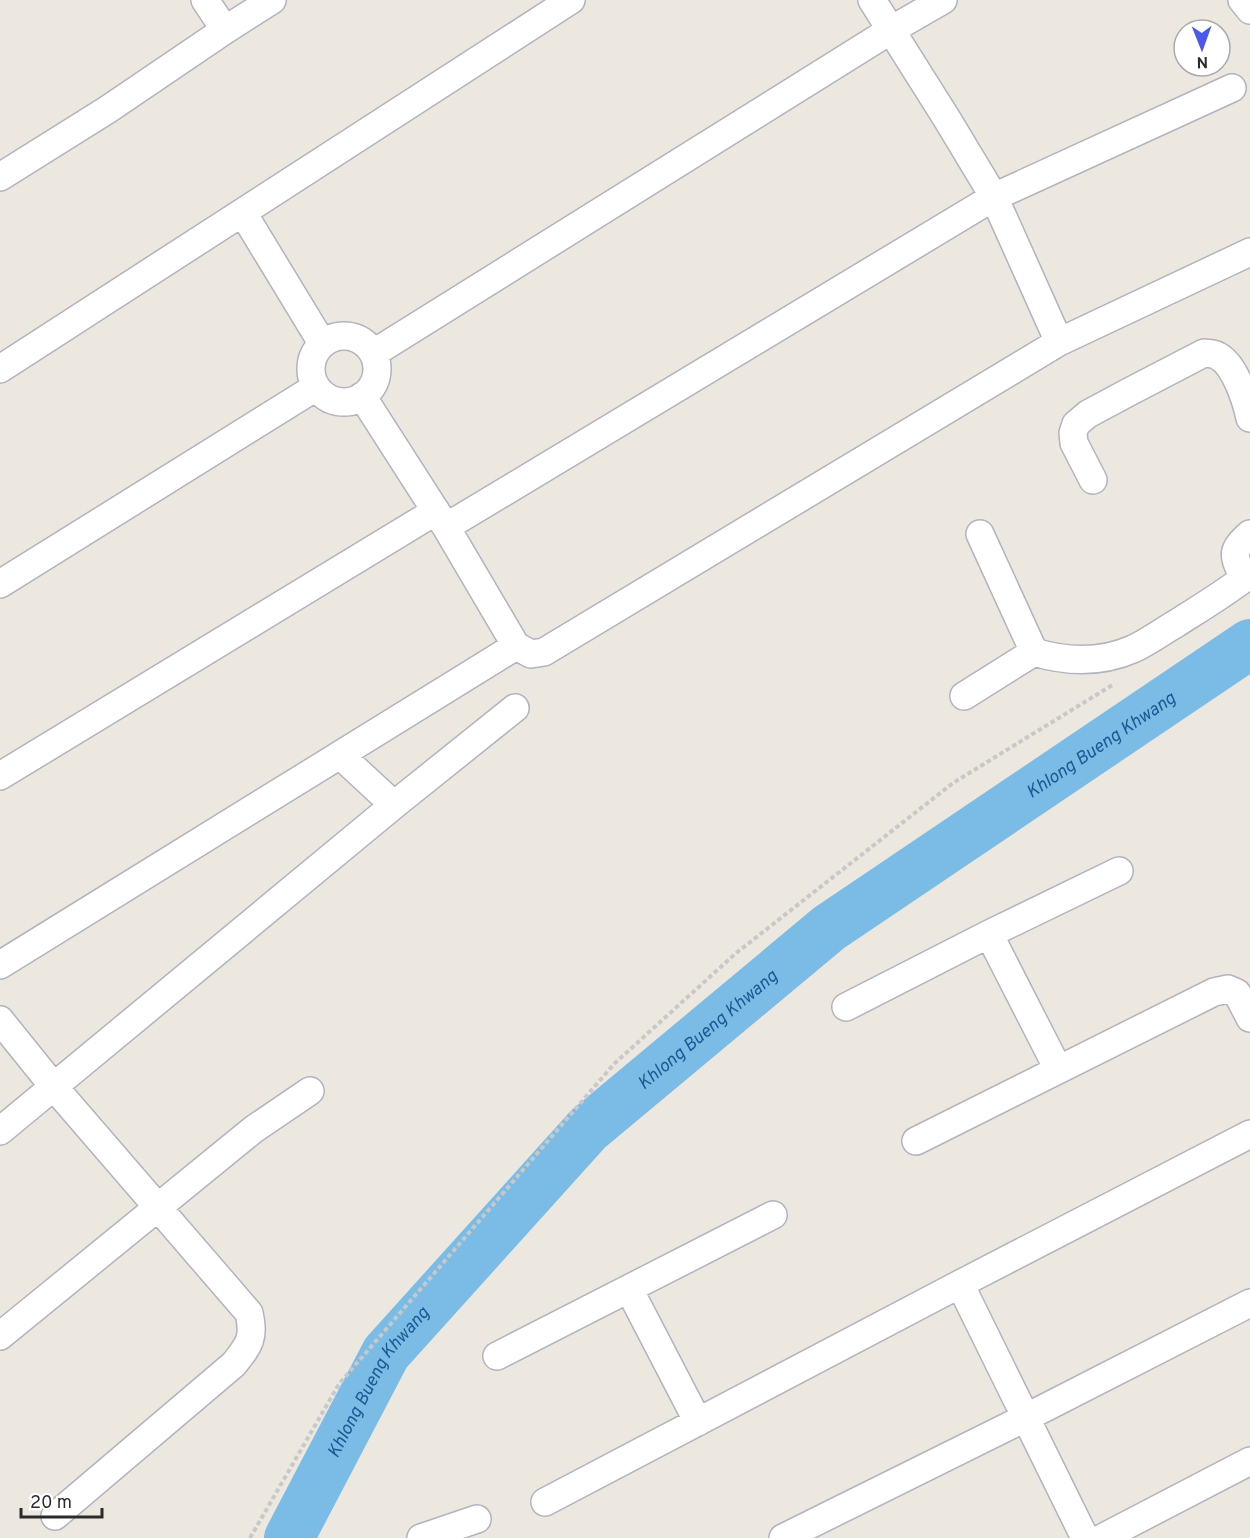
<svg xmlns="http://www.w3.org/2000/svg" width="1250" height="1538" font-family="Overpass,sans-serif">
<rect width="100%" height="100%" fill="#ece8df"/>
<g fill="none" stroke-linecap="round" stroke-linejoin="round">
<path stroke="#7abce6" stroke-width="50" id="s1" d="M289 1538 386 1353 588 1129 829 928 1250 644"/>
<g stroke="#b2b3be" stroke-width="30">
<path id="minor" d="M205 0 225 30
M872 0 947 119 994 197 1059 342
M1242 0 1250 10
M0 177 107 110 225 30 272 0
M243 213 322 343
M311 369a33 33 0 1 1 66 0a33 33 0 1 1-66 0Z
M374 353 891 30 943 0
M0 369 571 0
M362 396 446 527 516 646 531 654 544 652 1059 342 1250 252
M1093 480 1074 443 1073 433 1076 424 1088 414 1129 392 1204 353C1209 354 1213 353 1218 356 1235 365 1246 400 1250 418
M446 527 994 197 1232 88
M980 534 1034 652C1067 662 1101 663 1133 649 1148 642 1163 631 1177 623 1202 607 1227 592 1250 574
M1244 579C1234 556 1229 552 1250 534
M0 584 316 387
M964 696 1034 652
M340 755 394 805
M0 776 436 511
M989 934 1058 1069
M0 965 516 646
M846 1007 989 934 1119 871
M0 1020 54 1087 249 1313C255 1338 249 1345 234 1364L55 1516
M0 1131 394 805 515 708
M916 1141 1214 992 1228 989 1237 993 1250 1018
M960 1284 1085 1538
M629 1289 698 1422
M0 1336 254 1129 310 1091
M497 1356 773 1215
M545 1502 960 1284 1250 1134
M421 1538 477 1519
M783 1538 1025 1418 1250 1303
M1102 1538 1250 1461"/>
</g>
<path stroke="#c8c8c8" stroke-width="4" stroke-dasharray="4.5 3" stroke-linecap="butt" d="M250 1538 339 1384 614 1064 735 954 953 783 1114 684"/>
<use href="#minor" stroke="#fff" stroke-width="27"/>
</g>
<g text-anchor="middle" stroke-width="4.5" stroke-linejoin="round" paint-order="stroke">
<g font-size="18" font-style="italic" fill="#185a93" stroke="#fff">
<text dy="6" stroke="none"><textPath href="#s1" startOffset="1152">Khlong Bueng Khwang</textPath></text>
<text dy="6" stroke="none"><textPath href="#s1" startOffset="666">Khlong Bueng Khwang</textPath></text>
<text dy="6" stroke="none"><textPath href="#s1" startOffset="180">Khlong Bueng Khwang</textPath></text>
</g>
</g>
<g transform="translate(1202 48) rotate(179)"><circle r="28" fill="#ffffff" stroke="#aaaaaa" stroke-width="1.5"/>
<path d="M0-4.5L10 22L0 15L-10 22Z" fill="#4c57ec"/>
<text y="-9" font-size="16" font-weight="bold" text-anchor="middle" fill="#2b2b2b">N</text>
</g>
<path d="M21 1508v9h81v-9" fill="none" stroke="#2b2b2b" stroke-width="3"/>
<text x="30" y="1508" font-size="18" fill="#2b2b2b" stroke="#ffffff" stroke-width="4.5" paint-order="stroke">20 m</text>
</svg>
